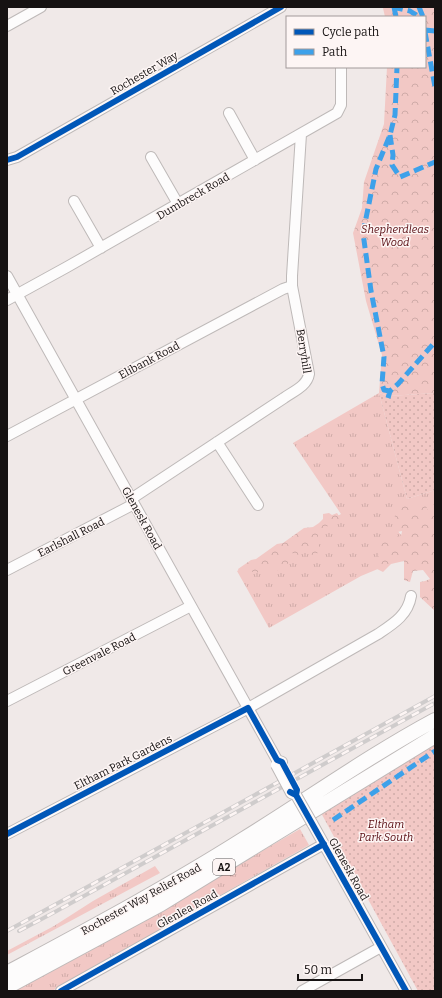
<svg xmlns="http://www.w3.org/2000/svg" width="442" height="998" font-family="Bitter,serif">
<defs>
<pattern id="grass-tufts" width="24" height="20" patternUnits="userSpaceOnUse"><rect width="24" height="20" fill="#f2c8c5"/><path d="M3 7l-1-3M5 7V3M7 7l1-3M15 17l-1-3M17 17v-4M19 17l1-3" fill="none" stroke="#cfaba8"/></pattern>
<pattern id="forest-crowns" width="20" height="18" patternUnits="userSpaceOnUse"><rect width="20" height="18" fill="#f2c8c5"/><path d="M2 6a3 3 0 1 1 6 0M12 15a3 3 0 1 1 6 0" fill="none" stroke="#cfaba8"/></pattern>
<pattern id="park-dots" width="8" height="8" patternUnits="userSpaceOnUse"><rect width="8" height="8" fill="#f2c8c5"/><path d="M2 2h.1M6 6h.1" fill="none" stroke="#cfaba8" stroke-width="1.8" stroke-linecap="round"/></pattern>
</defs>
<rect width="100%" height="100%" fill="#f0e9e8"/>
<path fill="url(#grass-tufts)" d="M379 393 407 499 435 490V533L394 527 405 539 385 566 361 576 269 628 237 571 341 514 293 443Z
M300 829 309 845 52 991H14L106 941Z
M155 866 160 873 7 955V951L54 926 93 901Z"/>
<path fill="url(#forest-crowns)" d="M384 7H435V393L389 396 379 393 382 355 366 301 353 233 362 208 364 182 384 124 387 67H425V17H385L383 8Z
M417 501 426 506 430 516 435 513V611L420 597V582L425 581 430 579 423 570 413 571 410 582 404 580V561L391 564 383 572 375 568 351 578 377 564 379 557 378 543 387 538 401 536 402 531 393 533 392 529 394 522 396 508Z
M329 513 332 515 337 513 339 516 342 515 338 521 318 531V545L321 549 315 556H312L310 550 312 547 306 546 307 552 297 555 292 553 291 550 288 552V565L282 570 278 571 275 566 256 573 250 571 243 573 239 572 238 569 251 560 256 559 277 544 283 543 304 528 313 527 319 523 323 519V514Z"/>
<path fill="url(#park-dots)" d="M379 393 389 396 435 393V490L407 499Z
M435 745V991H418L320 811Z"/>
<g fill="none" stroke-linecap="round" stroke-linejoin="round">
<g stroke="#beb9b8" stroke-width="12">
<path id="minor" d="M7 26 41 7
M229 113 255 160
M151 157 178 204
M7 160 17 157 281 7
M74 201 101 248
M7 276 277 760 282 762
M7 300 67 267 337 113 341 105V67
M7 436 283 289 292 286
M217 442 258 505
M131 499 284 398C294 391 307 386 309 374L292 286V276L301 134
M7 570 134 504
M7 701 191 606
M312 823 406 991
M7 834 243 711 378 634C393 624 408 615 411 596
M61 991 324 844
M302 991 381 947"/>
</g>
<g stroke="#beb9b8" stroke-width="16">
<path id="highway" d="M7 973C87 930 166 888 242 840 307 800 368 756 435 720
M7 987 161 904 435 736"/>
</g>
<use href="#minor" stroke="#fdfcfc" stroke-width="10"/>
<use href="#highway" stroke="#fdfcfc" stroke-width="14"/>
<g stroke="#cfcccc" stroke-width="4">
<path id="rail" d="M7 931 435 696
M19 931 53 913 435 703"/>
</g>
<use href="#rail" stroke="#fdf5f4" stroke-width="2.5" stroke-dasharray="8" stroke-linecap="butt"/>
<g stroke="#beb9b8" stroke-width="12" stroke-linecap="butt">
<path id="minor-bridge" d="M276 765 291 793 296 795 312 823"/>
</g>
<use href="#minor-bridge" stroke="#fdfcfc" stroke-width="10"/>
<path stroke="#3da1ea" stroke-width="5" stroke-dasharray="10 5" stroke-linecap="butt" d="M393 7 410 11 419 17
M394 7 396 17
M419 7 423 17
M425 30 435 31
M425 32 435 87
M390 135 393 155 392 165 400 177 435 162
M390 391 384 390 382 384 384 357 371 291 363 233 376 169 390 135 395 115 397 67
M388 398 390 391 398 384 435 342
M333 820 435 751"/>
<g stroke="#fdf5f4" stroke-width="8">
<path id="cycleway" d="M7 160 17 157 281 7
M290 792 296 795 406 991
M7 834 248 708 277 760 282 762 297 790 296 795
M61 991 324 844"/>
</g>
<use href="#cycleway" stroke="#0057b8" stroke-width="6"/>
</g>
<g text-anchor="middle" stroke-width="3" stroke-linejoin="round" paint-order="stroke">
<rect fill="#fdf5f4" stroke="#5b5656" stroke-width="1" x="213" y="859" width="22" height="16" rx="3"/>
<g font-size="10" font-weight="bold" fill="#161212">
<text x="224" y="871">A2</text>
</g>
<g font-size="11" fill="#161212" stroke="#fdf5f4">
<text transform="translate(144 73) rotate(-30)" y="4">Rochester Way</text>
<text transform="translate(193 196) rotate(-30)" y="4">Dumbreck Road</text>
<text transform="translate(304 351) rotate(81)" y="4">Berryhill</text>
<text transform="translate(149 360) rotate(-28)" y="4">Elibank Road</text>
<text transform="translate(142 518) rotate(61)" y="4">Glenesk Road</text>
<text transform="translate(71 537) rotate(-27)" y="4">Earlshall Road</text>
<text transform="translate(99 654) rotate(-27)" y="4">Greenvale Road</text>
<text transform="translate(123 762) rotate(-27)" y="4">Eltham Park Gardens</text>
<text transform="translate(349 869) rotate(61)" y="4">Glenesk Road</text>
<text transform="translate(141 899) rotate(-29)" y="4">Rochester Way Relief Road</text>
<text transform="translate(187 909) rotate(-29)" y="4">Glenlea Road</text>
</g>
<g font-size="11" font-style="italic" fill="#590d13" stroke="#fdf5f4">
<text x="395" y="233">Shepherdleas<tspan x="395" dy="13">Wood</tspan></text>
<text x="386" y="828">Eltham<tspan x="386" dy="13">Park South</tspan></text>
</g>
</g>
<rect width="442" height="998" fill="none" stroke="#161212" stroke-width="16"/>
<rect x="286" y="16" width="140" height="52" fill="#fdf5f4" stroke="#a19a9a"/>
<rect x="294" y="29" width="20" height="6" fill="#0057b8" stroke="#a19a9a"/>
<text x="322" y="36" font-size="12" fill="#161212">Cycle path</text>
<rect x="294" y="49" width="20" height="6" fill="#3da1ea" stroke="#a19a9a"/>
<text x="322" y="56" font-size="12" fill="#161212">Path</text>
<path d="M298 974v6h64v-6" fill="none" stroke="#161212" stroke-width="2"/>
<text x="304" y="974" font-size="12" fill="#161212" stroke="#fdf5f4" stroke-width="3" paint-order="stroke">50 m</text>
</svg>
